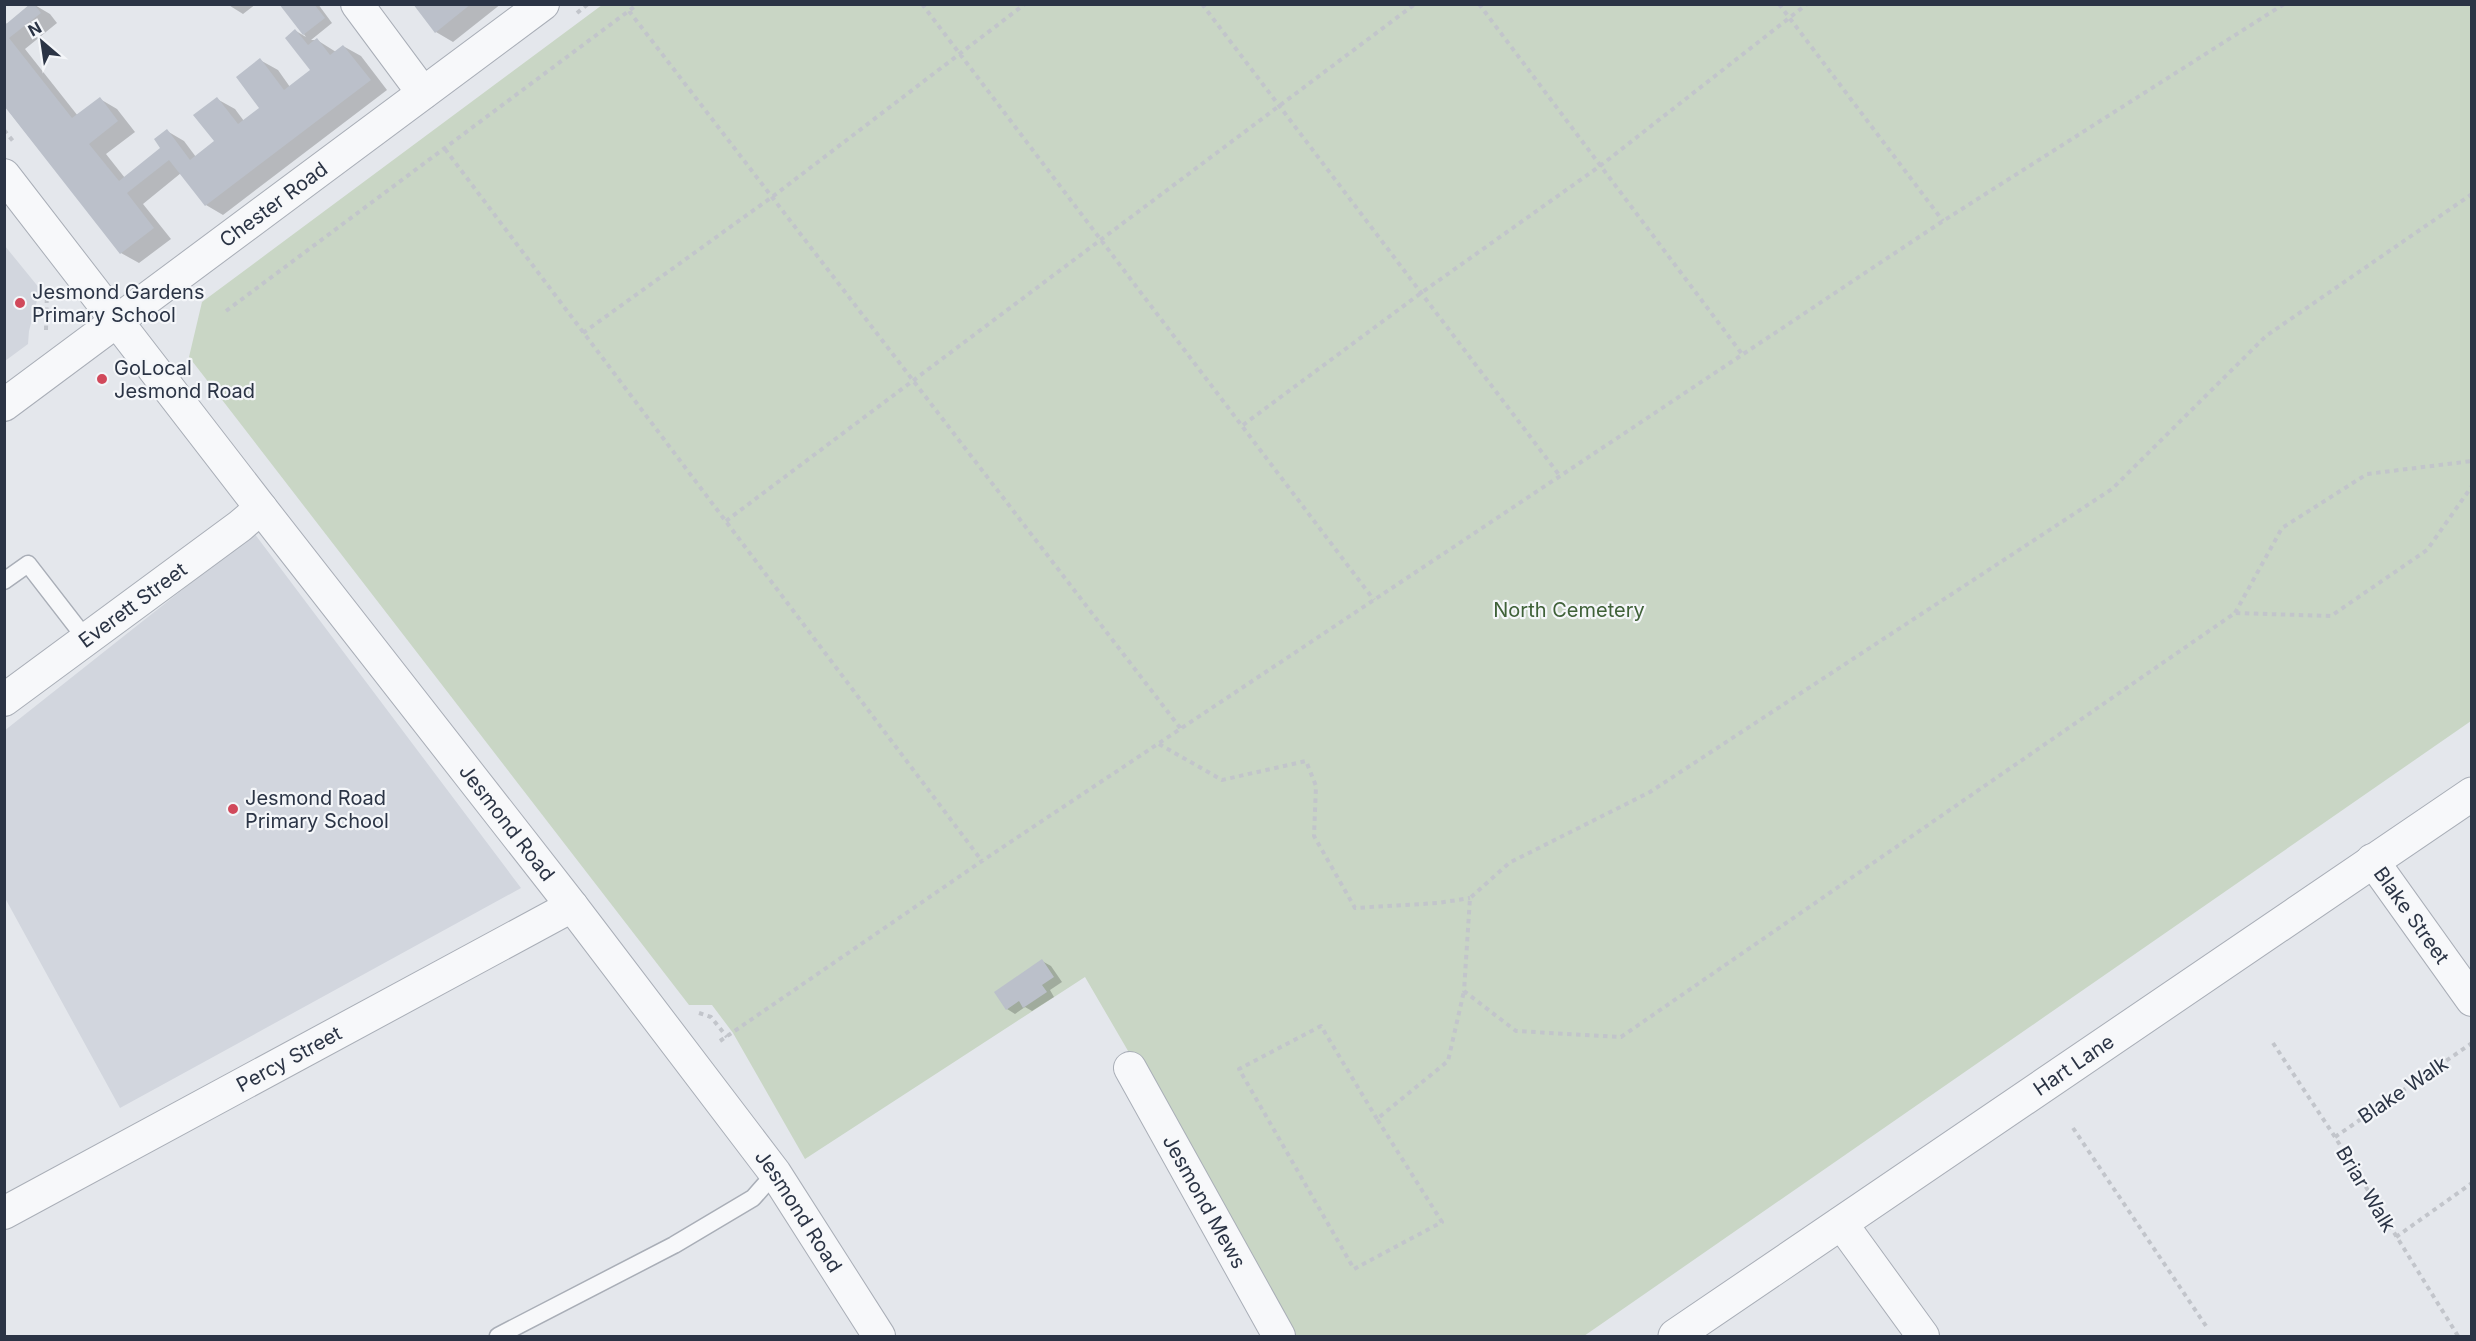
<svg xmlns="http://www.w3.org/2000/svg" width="2476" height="1341" font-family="Inter,sans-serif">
<rect width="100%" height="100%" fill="#e4e7ec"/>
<path fill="#d2d6de" d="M5 246 40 289 29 331 28 344 5 361Z
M254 533 521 888 120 1108 5 898 4 731Z"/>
<path fill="#c9d6c5" d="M602 5H2471V721L1584 1336H1294L1085 977 805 1159 733 1033 712 1005H689L189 357 202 302Z"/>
<path fill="#0003" d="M33 4 50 14 57 23 25 49 78 116 100 99 117 109 135 132 106 154 125 178 163 148 167 131 184 141 196 157 216 142 217 99 235 109 244 121 261 108 260 60 278 70 290 87 312 71 296 31 306 37 281 4H318L332 23 311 40H317L336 52 343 46 361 56 387 90 223 215 206 205 181 173 143 204 171 239 139 263 121 253 4 105V21L7 24Z
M227 4H256L243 14Z
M415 4H501L453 42 436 32Z
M1042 961 1051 966 1062 982 1050 990 1054 997 1032 1011 1025 1007 1015 1014 1007 1009Z"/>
<path fill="#bbc0ca" d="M30 4H34L41 13 9 38 72 118 100 97 118 121 89 144 119 181 160 148 154 139 167 129 190 160 214 141 193 115 217 97 238 124 259 108 236 77 260 58 284 90 310 70 285 38 295 29 308 45 317 38 330 55 343 45 371 80 205 206 169 160 127 193 154 228 120 254 5 107V25Z
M279 4H314L325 18 303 35Z
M413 4H471L435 33Z
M1042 959 1054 977 1042 985 1047 992 1023 1008 1019 1001 1006 1010 994 992Z"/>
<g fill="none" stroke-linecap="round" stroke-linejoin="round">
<g stroke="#a9aeb7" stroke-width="19">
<path id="service" d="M4 581 28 564 86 639
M498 1336 674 1245 753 1198 775 1173"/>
</g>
<g stroke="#a9aeb7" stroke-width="34">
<g id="minor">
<path d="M357 4 423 93"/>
<path id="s1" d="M4 175 261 508 572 906 775 1173 879 1336"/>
<path id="s2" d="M4 405 543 4"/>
<path id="s3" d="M4 700 240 526 261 508"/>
<path id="s4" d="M2372 860 2472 1000"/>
<path id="s5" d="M1130 1068 1279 1336"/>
<path id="s6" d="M4 1213 572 906"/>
<path d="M1841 1223 1923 1336"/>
</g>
</g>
<g stroke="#a9aeb7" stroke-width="35">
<g id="tertiary">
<path id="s7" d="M1675 1336 2472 794"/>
</g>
</g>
<path stroke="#c2c5cb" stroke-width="4" stroke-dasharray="4.5 4.5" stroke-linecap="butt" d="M922 4 1374 600
M1202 4 1560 476
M1479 4 1742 354
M1779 4 1943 221
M629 11 1181 729
M577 13 588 4
M4 130 13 141
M445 149 982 861
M2472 194 2266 336 2112 489 1650 792 1509 863 1470 898 1464 991 1516 1031 1621 1037 2235 613 2331 616 2427 550 2472 486
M226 311 638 4
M34 312 46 314
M46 330 47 290
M583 333 772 197 1025 4
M1243 425 1421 293 1600 166 1807 4
M726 521 1415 4
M2235 613 2282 528 2367 474 2472 461
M1159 744 1222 780 1306 761 1316 786 1314 836 1355 908 1438 903 1470 898
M699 1013 711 1017 727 1037
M720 1041 982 861 1943 221 2284 4
M2273 1043 2335 1137 2458 1336
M1377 1119 1321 1026 1239 1069 1354 1269 1442 1222 1377 1119 1448 1061 1464 991
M2073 1128 2206 1326
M2335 1137 2472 1043
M2396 1237 2472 1183"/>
<use href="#service" stroke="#f7f8fa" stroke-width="16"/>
<use href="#minor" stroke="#f7f8fa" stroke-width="32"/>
<use href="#tertiary" stroke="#f7f8fa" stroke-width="33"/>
</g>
<g fill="#d1495b" stroke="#f4f6f9" stroke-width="2">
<circle cx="20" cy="303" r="6"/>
<circle cx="102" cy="379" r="6"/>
<circle cx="233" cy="809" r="6"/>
</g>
<g text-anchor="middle" stroke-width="4.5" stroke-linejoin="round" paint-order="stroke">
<g font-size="20" fill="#2b3445" stroke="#f4f6f9">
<text dy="7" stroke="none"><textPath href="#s2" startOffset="336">Chester Road</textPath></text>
<text dy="7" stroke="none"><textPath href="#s3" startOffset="160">Everett Street</textPath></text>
<text dy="7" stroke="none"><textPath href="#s1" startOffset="820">Jesmond Road</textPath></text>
<text dy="7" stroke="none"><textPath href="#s4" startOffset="68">Blake Street</textPath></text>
<text dy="7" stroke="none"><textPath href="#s6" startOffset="324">Percy Street</textPath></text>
<text dy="7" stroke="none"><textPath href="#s7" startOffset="482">Hart Lane</textPath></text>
<text transform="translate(2403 1090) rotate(-34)" y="7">Blake Walk</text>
<text transform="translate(2366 1189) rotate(59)" y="7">Briar Walk</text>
<text dy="7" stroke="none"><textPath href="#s5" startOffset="153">Jesmond Mews</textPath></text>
<text dy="7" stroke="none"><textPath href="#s1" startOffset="1306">Jesmond Road</textPath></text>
</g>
<g font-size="20" fill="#2b3445" stroke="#f4f6f9" text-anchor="start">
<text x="32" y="299">Jesmond Gardens<tspan x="32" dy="23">Primary School</tspan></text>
<text x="114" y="375">GoLocal<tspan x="114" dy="23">Jesmond Road</tspan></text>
<text x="245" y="805">Jesmond Road<tspan x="245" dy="23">Primary School</tspan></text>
</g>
<g font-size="20" fill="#3f6138" stroke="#f4f6f9">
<text x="1569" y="617">North Cemetery</text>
</g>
</g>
<rect width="2476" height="1341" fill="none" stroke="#2b3445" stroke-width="12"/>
<g transform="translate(42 42) rotate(331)" stroke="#f4f6f9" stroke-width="4.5" paint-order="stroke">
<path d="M0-4.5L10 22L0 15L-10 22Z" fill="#2b3445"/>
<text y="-9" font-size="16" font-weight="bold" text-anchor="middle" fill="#2b3445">N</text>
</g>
</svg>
